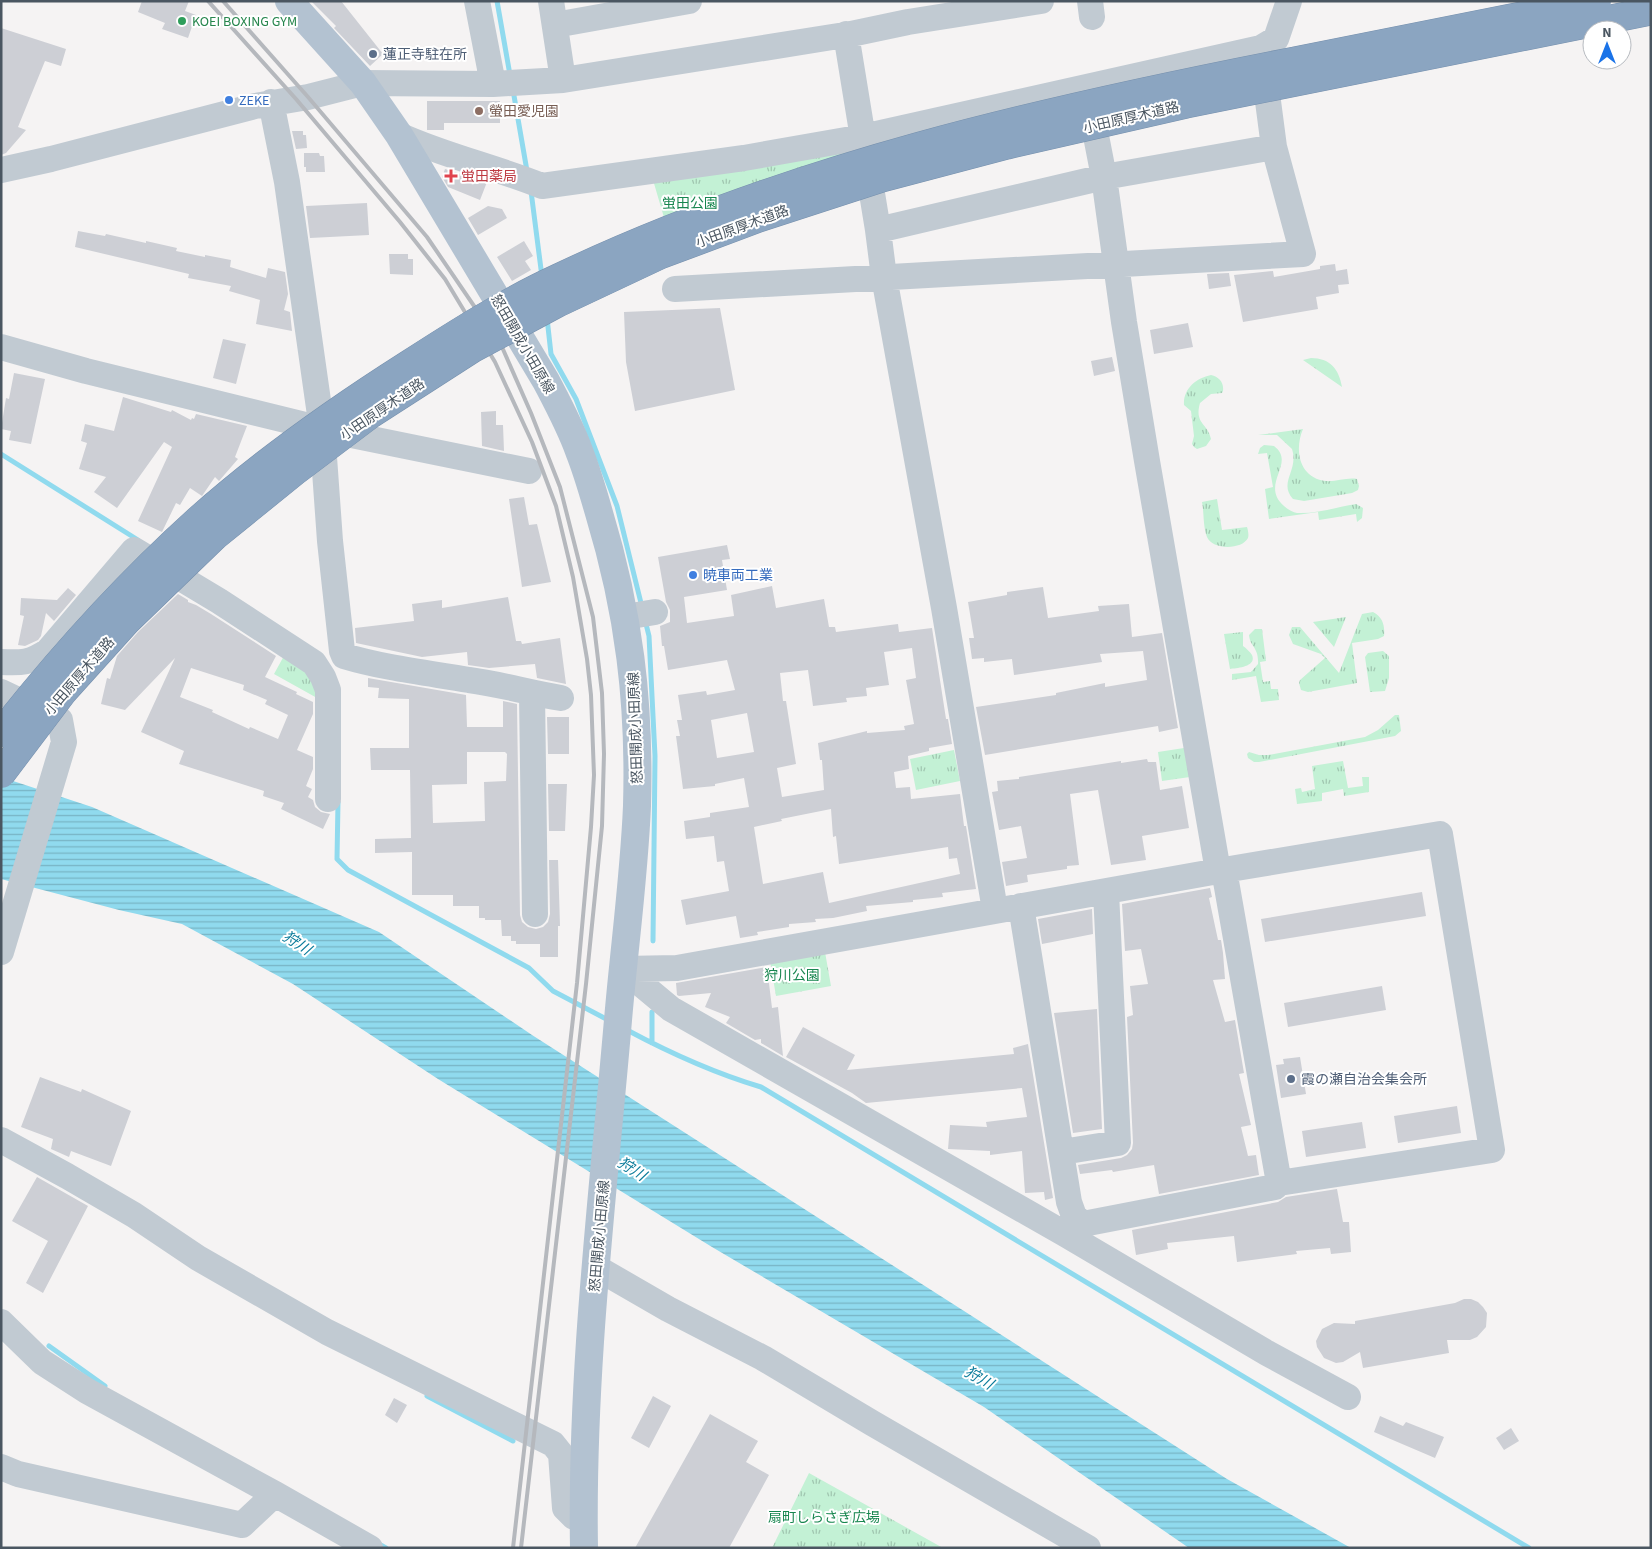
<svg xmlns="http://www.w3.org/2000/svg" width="1652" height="1549" font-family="'Source Sans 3','Noto Sans JP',sans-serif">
<defs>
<pattern id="grass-tufts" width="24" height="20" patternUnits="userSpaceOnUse" patternTransform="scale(1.25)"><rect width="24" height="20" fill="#c3f1d5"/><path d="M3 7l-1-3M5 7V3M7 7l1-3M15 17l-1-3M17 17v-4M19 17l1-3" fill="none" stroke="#a0c6b0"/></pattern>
<pattern id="water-rules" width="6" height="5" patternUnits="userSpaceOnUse" patternTransform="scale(1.25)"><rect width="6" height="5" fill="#90daee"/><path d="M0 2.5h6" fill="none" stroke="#78b4c4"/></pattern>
</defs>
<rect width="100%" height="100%" fill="#f5f3f3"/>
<path fill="url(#grass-tufts)" d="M857 147 862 179 670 238 653 180Z
M1311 358C1330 358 1339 369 1342 387L1303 360Z
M1211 375C1219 377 1224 382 1223 391L1222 393 1211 394 1200 403C1194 424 1208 423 1211 439L1206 446 1197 449 1194 447 1192 444 1194 436 1191 411 1184 405C1183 389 1196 378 1211 375Z
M1303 429C1294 450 1299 478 1326 481 1336 482 1347 477 1357 479L1359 486 1358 490 1352 493 1304 501 1293 499C1278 482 1299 471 1292 449L1277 435H1258Z
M1264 445 1274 446C1297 463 1259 484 1284 506 1287 509 1292 512 1297 513 1316 514 1337 507 1356 504L1363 508 1362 518 1357 522 1356 514 1319 520 1318 512 1269 519 1265 489 1273 487 1267 453 1258 454 1260 448Z
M1217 499 1222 530 1247 527C1248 530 1249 535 1248 538 1242 550 1212 550 1207 537 1203 527 1204 512 1202 502Z
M1373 612C1383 617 1385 626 1384 636L1378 639 1352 643 1357 683 1308 692 1301 690 1299 683 1300 680 1325 658 1321 654 1293 644 1289 635 1292 627H1300L1339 673 1362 614Z
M1346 617 1334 647 1313 622Z
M1255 629H1262L1266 661 1260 662 1263 682 1270 681 1271 689H1278L1279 700 1261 702 1256 676 1232 680V674L1251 672 1258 664C1259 647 1250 647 1249 635Z
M1243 632V646C1246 648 1250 652 1252 655 1257 667 1237 668 1230 669L1224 634Z
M1383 651 1389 656V678L1385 691 1370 692 1365 657 1368 653Z
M285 654 308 668 317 698 274 674Z
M1395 715H1399L1401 731 1395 736 1259 762H1254L1248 758 1247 754 1249 752 1259 755H1268L1365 737 1378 730Z
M1184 748 1190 777 1162 781 1158 752Z
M954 750 960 781 916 790 910 759Z
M1343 761 1348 788 1363 786 1362 777H1369V792L1344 796 1343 789 1322 793V801L1297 804 1295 789 1301 788 1302 792 1315 789 1312 766Z
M825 952 831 986 776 996 770 961Z
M809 1473 943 1548H772Z"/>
<path fill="url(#water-rules)" d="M1 777 92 807 379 932 532 1035 1227 1479 1351 1548H1189L984 1407 712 1247 438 1079 293 984 182 924 119 910 1 879Z"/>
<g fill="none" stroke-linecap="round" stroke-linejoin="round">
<path stroke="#90daee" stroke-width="5" d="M497 1 510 75
M513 90 527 171
M531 191 542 277
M547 318 551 354 576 399 617 506 642 607
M1 454 138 540
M645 620 649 636 655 756 653 941
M338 802 337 859 348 870 529 968 553 991 610 1021
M627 1030C670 1053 714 1073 761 1087L1529 1548
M652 1043V1012
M49 1346 105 1386
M427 1396 513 1441
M377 1543 386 1548"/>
</g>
<path fill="#cdcfd5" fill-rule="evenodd" d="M142 1H189L185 11 196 15 188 38 162 29 165 23 138 12Z
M311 1H341L383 54 370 66 334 28 336 26Z
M1 28 66 49 61 66 45 61 18 127 26 130 6 153 1 155Z
M427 101H500V123H444V130H427Z
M292 131H303V135H306L307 148 296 149Z
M304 153H319L320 156H324L325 172H306V167H304Z
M445 169 487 182 480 200 448 187 442 177Z
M367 203 369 235 310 238 306 206Z
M488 206 502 209 507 218 478 235 468 218Z
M78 231 105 236 106 234 146 243V241L177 248 176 251 205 257V255L231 260 230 267 266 278 268 268 285 272 288 294 284 310 290 312 292 331 256 324 260 300 229 291 231 286 188 278 189 274 75 247Z
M524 241 533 256 525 261 531 270 512 281 497 257Z
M389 254H408V259H413V275L390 274Z
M1335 264 1336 271 1347 269 1349 284 1338 285 1339 293 1316 297 1318 309 1243 322 1234 275 1273 271 1274 277 1320 269V266Z
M1229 273 1231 286 1209 289 1207 274Z
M720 308 735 390 635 411 626 362 624 312Z
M1188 323 1193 347 1154 354 1150 330Z
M223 339 246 344 236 384 213 378Z
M1112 357 1115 371 1094 376 1091 361Z
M14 373 45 379 31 444 9 440 11 431 1 429 6 398 9 399Z
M123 397 171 412 172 410 191 420 192 418 194 419 196 414 247 426 235 457 238 459 219 481 215 477 202 496 190 488 180 505 176 503 162 532 138 521 172 447 164 442 117 508 94 492 106 477 79 469 87 443 81 441 85 424 114 431Z
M496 411V425H503L504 451 482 446 481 412Z
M524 497 529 525 537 524 551 582 522 587 509 499Z
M727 545 730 559 722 560 727 590 684 597 687 623 734 616 731 595 772 586 776 608 824 599 829 627H835L836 632 898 624 899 632 932 628 946 719H948L952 744 929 748V751L908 756 909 769 894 772 896 788 910 787 911 799 960 794 964 826H966L976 889 942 893 943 897 913 900V902L866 906 867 911 833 918 815 919 816 922 789 924V927L757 932 758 935 740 938 736 916 686 925 681 900 729 891 724 861 717 862 714 836 686 839 684 821 710 817V813L749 807 744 778 715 784V786L683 789 676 736H680L677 720H682L678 695 706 691 707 695 735 690 727 660 668 670 664 646H662L660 626 670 622V610L666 602 658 557ZM912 648 916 678 906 680 914 724 904 726 905 730 867 733V731L818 743 820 760H822L824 790 782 797 777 768 796 764 786 701H783L780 673 808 670 813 706 847 702 846 698 867 696 866 688 889 685 884 652ZM747 713 754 752 717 758 711 720ZM831 809 833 837 836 836 839 864 948 847 949 859 957 858 960 874 829 903 823 872 763 884 754 827 782 821 781 819Z
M1043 587 1048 618 1099 611 1098 606 1129 604 1132 637 1162 633 1178 728 1159 732 1158 726 985 755 976 707 1056 695V693L1105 683V687L1147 680 1143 651 1100 654 1102 662 1014 675 1012 659 984 662V658L972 659 969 638H974L968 602 1007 595V592Z
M68 588 76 595 54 621 46 613 41 636 38 640 25 646 18 645 24 616 20 615 21 598 57 600Z
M178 594 188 600V602L196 605 211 614 276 656 265 677 297 692 296 694 313 702V714L297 750 313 757V769L306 786 312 789 308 797 313 800 315 807 321 812 330 814 323 829 281 809 284 803 263 796 264 791 179 764 184 751 141 732 175 658 125 710 101 704 107 678 110 679 117 656 138 632ZM191 668 244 685 243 690 267 700 265 704 288 715 278 739 250 727 249 729 212 712 213 710 180 697Z
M508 597 516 641H521L522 644 560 638 566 684 537 678 535 664 489 668 468 665 467 652 422 657 356 643 355 628 414 621 412 604 442 600V608Z
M368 678 466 695 467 727H503V701L517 704 520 915 522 922 528 927 536 929 543 927 548 922 550 914 549 860H558L560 926H558V957H540V944H516V941H511V936H502L501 920H485V918H479V906H453V895H412V852L375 853V839L411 838 410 770H371L370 748H409V699L378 698 379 688 368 687ZM467 752H505L507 754 506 781 484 782 485 821 433 823 432 785 467 784Z
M547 717H569V754H548Z
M1147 759 1148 762H1156L1160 790 1182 786 1189 828 1142 836 1146 860 1111 865 1098 790 1070 794 1079 865 1067 866V869L1027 875 1028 882 1006 886 1002 862 1027 858 1021 826 999 830 992 792 998 791 997 781 1019 779V777L1121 761V763Z
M548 784H567L565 831H549Z
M1210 888 1212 897 1209 898 1218 940H1221L1223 953 1225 979 1213 980 1225 1022 1235 1020 1244 1073 1239 1074 1251 1125 1241 1127 1248 1156 1256 1155 1259 1175 1159 1194 1154 1165 1113 1172 1112 1170 1080 1174 1078 1165 1121 1158 1127 1155 1132 1149 1133 1143 1127 1017 1133 1015 1130 986 1148 984 1141 949 1125 951 1122 904Z
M1422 892 1426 916 1265 942 1261 919Z
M1092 909 1093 934 1042 944 1038 919Z
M767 967 772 1008 778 1007 783 1056 761 1043V1039L755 1040 726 1023 730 1017 705 1007 711 993 679 996 677 995 676 983Z
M1382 986 1386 1010 1288 1027 1284 1003Z
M1097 1009 1102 1129 1073 1133 1054 1013Z
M803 1027 855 1055 847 1070 1014 1054 1013 1048 1028 1044 1053 1198 1045 1200 1044 1192 1025 1193 1022 1151 990 1155V1151L948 1149 950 1125 987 1127 986 1122 1027 1117 1022 1088 866 1103 852 1093 786 1057Z
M1300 1057 1306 1094 1281 1098 1276 1065 1284 1064 1283 1059Z
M40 1077 81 1092 82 1089 131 1111 111 1166 71 1151 69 1157 51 1149 53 1139 21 1127Z
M1457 1106 1461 1133 1398 1143 1394 1116Z
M1362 1122 1366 1148 1306 1157 1302 1131Z
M37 1177 88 1206 43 1293 26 1283 48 1241 12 1221Z
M1337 1189 1343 1222H1349L1351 1252 1331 1254 1330 1248 1296 1251 1297 1254 1237 1262 1234 1236 1167 1243 1168 1249 1136 1255 1132 1230 1278 1202 1286 1197Z
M1464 1299H1471L1478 1302 1483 1307 1487 1313 1486 1327 1477 1337 1470 1340H1447L1449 1353 1363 1368 1360 1352 1343 1362 1336 1363 1324 1358 1317 1347 1316 1341 1322 1329 1334 1323 1355 1324V1321L1455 1303Z
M653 1396 671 1406 649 1448 631 1438Z
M394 1398 407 1405 397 1423 385 1415Z
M710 1414 758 1441 746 1462 769 1475 729 1548H635Z
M1380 1416 1403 1426 1406 1422 1444 1437 1435 1458 1374 1432Z
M1511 1428 1519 1441 1504 1450 1496 1438Z"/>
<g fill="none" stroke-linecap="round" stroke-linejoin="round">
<path stroke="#c1cad2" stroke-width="26" d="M477 1 493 84
M551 1 563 80
M1090 1 1092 17
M555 25 689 1
M846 34 878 230 884 277 944 608 995 910
M1261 48 1276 39 1289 1
M271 102 287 182 322 429 330 541 342 651 344 656C384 668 428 673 469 680 500 684 530 693 561 698
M1090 105 1104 177 1124 322 1147 461 1218 871
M399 135C445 156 495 167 542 186L744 158 863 137 1261 48 1274 147 1303 254 675 289
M1 170 51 159 255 106 308 97 363 83 493 84 563 80 851 34 908 22 1041 1
M878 230 1104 177 1274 147
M1 347 86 371 322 429 529 471
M625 617 655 612
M1 662C22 663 30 663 48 651L134 550 219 601 314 663 323 677 328 690V799
M1 692 60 720 64 742 1 952
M532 693 535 914
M1224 870 1279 1183
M623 969 677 968 1224 870 1440 834 1492 1150 1279 1183 1275 1187 1083 1224 1074 1216 1069 1202 1021 906
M623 969 671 1009 1065 1234 1267 1353 1348 1397
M1 1140 67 1176 134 1215 198 1258 327 1332 553 1444 561 1454 565 1508 574 1517 583 1519
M1062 1152 1118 1143 1106 892
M597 1268 668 1309 763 1358 872 1423 1088 1548
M1 1322 42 1362 87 1391 275 1494 370 1548
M1 1467 18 1474 242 1525 275 1494"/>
<path stroke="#b3c2d1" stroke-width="28" d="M289 1 363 83 399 135 546 381C558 404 570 426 579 451 587 471 593 492 599 513 629 612 640 702 637 806 634 878 624 949 618 1020 603 1195 581 1371 584 1548"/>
<path stroke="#b5b8bd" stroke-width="4" d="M208 1 296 99 400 222 445 279 495 362 532 442 556 506 573 577 587 659 591 695 594 775 591 827 577 983 513 1548
M223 1 308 97 427 237 502 347 531 413 560 487 593 617 602 693 604 754 602 826 586 984 521 1548"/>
<g stroke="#7690ad" stroke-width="29" stroke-linecap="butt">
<path id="highway-bridge" d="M1 733C61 657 126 585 198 520 263 462 335 411 409 364 457 333 506 302 558 278 791 167 1043 110 1295 61 1396 41 1497 21 1597 1
M1 774 63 692 127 621 215 536 294 472 371 414 472 349 558 303 660 255 759 218 882 178 1007 145 1186 104 1651 11"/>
</g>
<use href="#highway-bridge" stroke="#8ba5c1" stroke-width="28"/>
</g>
<circle fill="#2e9e5b" stroke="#fff" stroke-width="2" cx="182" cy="21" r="5"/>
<g fill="#5c6f8a" stroke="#fff" stroke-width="2">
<circle cx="373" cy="54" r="5"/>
<circle cx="1291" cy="1079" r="5"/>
</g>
<g fill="#3f7fe0" stroke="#fff" stroke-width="2">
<circle cx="229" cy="100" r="5"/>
<circle cx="693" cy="575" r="5"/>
</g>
<circle fill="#8d6e63" stroke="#fff" stroke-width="2" cx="479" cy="111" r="5"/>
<path fill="#e0444e" stroke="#fff" stroke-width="2" d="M448.5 168.5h5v5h5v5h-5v5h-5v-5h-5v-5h5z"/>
<g text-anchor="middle" stroke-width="4" stroke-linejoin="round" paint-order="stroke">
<g font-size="14" fill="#27864d" stroke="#fff" text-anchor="start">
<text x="192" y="26">KOEI BOXING GYM</text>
</g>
<g font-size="14" fill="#4e5e75" stroke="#fff" text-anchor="start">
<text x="383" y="59">蓮正寺駐在所</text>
<text x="1301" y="1084">霞の瀬自治会集会所</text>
</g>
<g font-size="14" fill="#366cbe" stroke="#fff" text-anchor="start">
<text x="239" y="105">ZEKE</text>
<text x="703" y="580">暁車両工業</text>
</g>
<g font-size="14" fill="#785e54" stroke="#fff" text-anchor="start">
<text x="489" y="116">螢田愛児園</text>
</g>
<g font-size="14" fill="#4a5661" stroke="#fff">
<text transform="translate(1131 117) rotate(-13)" y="5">小田原厚木道路</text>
<text transform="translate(742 226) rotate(-20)" y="5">小田原厚木道路</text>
<text transform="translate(523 344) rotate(60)" y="5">怒田開成小田原線</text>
<text transform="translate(382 409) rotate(-34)" y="5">小田原厚木道路</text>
<text transform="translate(79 676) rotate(-49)" y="5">小田原厚木道路</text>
<text transform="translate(635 728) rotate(-92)" y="5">怒田開成小田原線</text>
<text transform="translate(599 1236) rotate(-85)" y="5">怒田開成小田原線</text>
</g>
<g font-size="14" fill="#be3a42" stroke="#fff" text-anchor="start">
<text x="461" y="181">蛍田薬局</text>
</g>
<g font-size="14" fill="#17864f" stroke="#fff">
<text x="690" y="208">蛍田公園</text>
<text x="792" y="980">狩川公園</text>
<text x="824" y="1522">扇町しらさぎ広場</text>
</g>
<g font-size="15" font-style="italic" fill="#0c7c9b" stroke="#fff">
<text transform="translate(297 943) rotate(33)" y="5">狩川</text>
<text transform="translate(632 1169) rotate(32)" y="5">狩川</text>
<text transform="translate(979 1378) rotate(30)" y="5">狩川</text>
</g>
</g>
<rect width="1652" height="1549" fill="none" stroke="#4a5661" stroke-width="5"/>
<g transform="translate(1607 45)"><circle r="24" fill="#ffffff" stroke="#b7bbc0"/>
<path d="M0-4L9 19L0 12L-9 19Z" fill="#1a73e8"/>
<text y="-8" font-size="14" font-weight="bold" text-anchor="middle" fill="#4a5661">N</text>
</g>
</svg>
